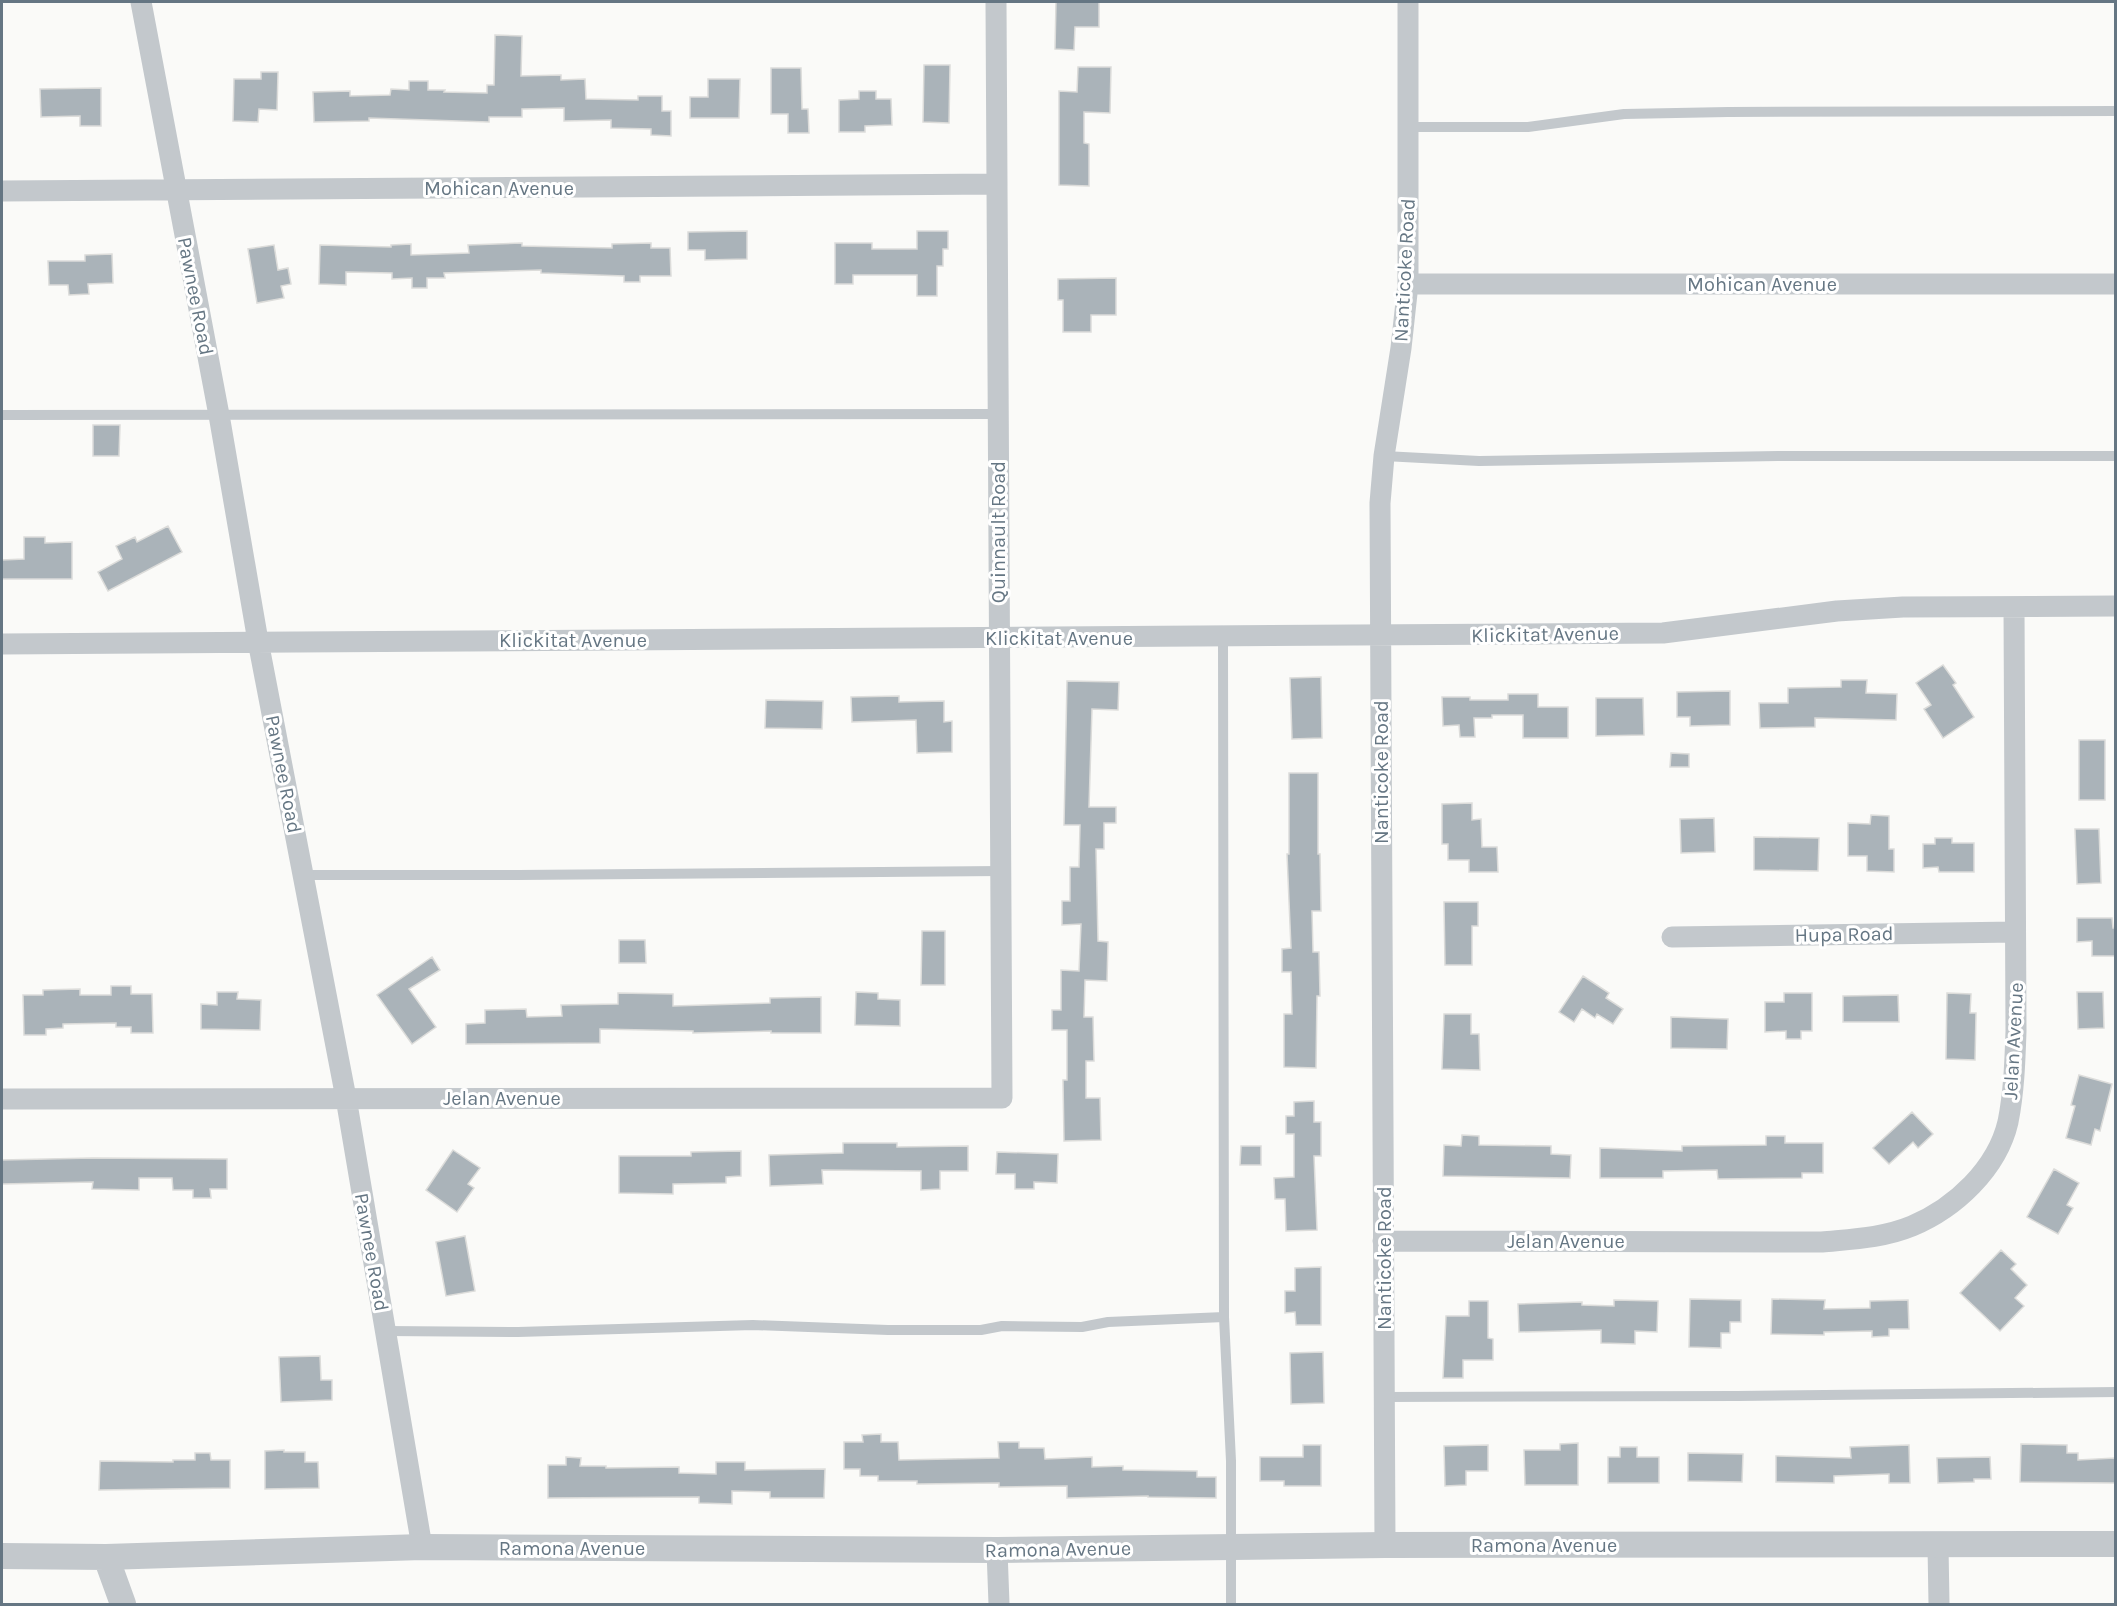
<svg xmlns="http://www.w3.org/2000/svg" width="2117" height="1606" font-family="Karla,sans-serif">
<rect width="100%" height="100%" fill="#fafaf8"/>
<path fill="#aab3b9" stroke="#dcdcda" stroke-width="1.5" d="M1056 2H1099V27H1075L1074 50 1055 49Z
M495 35 522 36 521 76 561 75V80L585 79 586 99 638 100V96H662V111H671V136L651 135V129L611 128V120L564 121V108L522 109V117H489V122L369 118V121L314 122 313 92 350 91V96L390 95 391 89 409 90V81H428V90H445L444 92 487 93V85H494Z
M924 65H950L949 123 923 122Z
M1078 67H1111L1110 113 1084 112V143L1089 144V186L1059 185V91L1077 92Z
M771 68H801L802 109H808L809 133H788V114H771Z
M261 72H278L277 110 259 109 258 122 233 121 234 79H261Z
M708 79H740L739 118H690V97H708Z
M101 88V126H80V116L41 117 40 89Z
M859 91H876V99H891L892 125 865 126V132H839V100L859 99Z
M747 231V259L705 260V250H688V232Z
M917 231H948V249H943V266H937V296H917V275H853V284H835V243H872V249H917Z
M522 243V246L612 248V244L651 243V248H670L671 276H640V282H624V276L541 273V270L444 273 445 278H427V288H412V278L392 279V273L346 272V285L319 284 320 245 391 247V245L411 244V255L469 253 468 245Z
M274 245 278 270 288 268 291 284 281 286 284 298 257 303 248 249Z
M112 254 113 283 88 284 89 294 69 295 68 285H49L48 261H85V255Z
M1116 278V315H1091V332H1063V300H1058V279Z
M93 425H120L119 456H93Z
M168 526 182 552 108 591 98 572 122 559 116 546 135 537 137 542Z
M24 537H45V543L72 542V579H2V560L24 559Z
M1943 665 1956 683 1953 685 1974 717 1943 738 1924 709 1931 705 1916 683Z
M1321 677 1322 738 1292 739 1290 678Z
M1841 680H1867L1866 693 1897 694 1896 720 1815 718V727L1760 728 1759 703H1788V688L1841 687Z
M1067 681 1119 682 1118 710 1092 709 1089 807H1116V823H1104V849H1096L1098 941 1108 942 1107 981 1085 980 1084 1017H1093L1094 1061H1086V1098H1100L1101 1140 1064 1141 1063 1080H1067V1030H1052V1010H1061V970L1079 971 1081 924 1062 925V901H1070V867H1079L1080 825H1064Z
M1730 691V725L1690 726V717H1677V692Z
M1508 694H1538V707H1568V738H1523V715H1492V718H1474L1475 737H1460L1459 725 1443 726 1442 697H1470V700H1508Z
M899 696V702L944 701V722L952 721V752L917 753 916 720 852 722 851 697Z
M1596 698H1643L1644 735 1596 736Z
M766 700 823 701 822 729 765 728Z
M2079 740H2105V800H2079Z
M1671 753 1689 754V767H1670Z
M1289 773H1318V854H1320L1321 911H1312L1313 952H1319L1320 996H1317L1316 1068 1284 1067V1014H1292L1291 972H1282V949L1291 948 1287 854H1289Z
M1472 803V820L1481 819 1482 847H1497L1498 872H1469V860H1448V844H1442V804Z
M1871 815 1889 816V849H1894V872L1867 871V856H1848V823L1870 824Z
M1714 818 1715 852 1681 853 1680 819Z
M2075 829H2099L2101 883 2077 884Z
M1754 837 1819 838 1818 871 1754 870Z
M1935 838H1952V843H1974V872H1939L1938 867 1923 868V844H1935Z
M1444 902H1478V926H1472V965H1445Z
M2077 918H2112L2113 928H2115V956H2092V941L2077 942Z
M922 931H945V985H921Z
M619 940H645L646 963H619Z
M432 957 440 970 409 989 436 1027 412 1044 377 995Z
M1583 976 1609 993 1606 998 1623 1009 1613 1024 1597 1014 1595 1018 1582 1009 1574 1022 1559 1012Z
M111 986H131V994H152L153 1033H131V1027H116V1023L63 1024V1028L46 1029V1035H24L23 995H43V990L80 989V995H111Z
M217 992H238L237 999 261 1000 260 1030 201 1029V1004L217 1005Z
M856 992 878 993V999L900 1000V1026L855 1025Z
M2077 992H2103L2104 1028 2078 1029Z
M618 993 673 994V1006L770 1003V998L821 997V1033H771V1031L693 1033V1031L600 1029V1043L466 1044V1024L485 1023V1010L526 1009 527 1017 562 1016 561 1005 618 1004Z
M1784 993H1812V1031H1801V1039H1786V1031L1765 1032V1002H1784Z
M1947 993 1971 994 1970 1013H1976L1975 1060 1946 1059Z
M1898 995 1899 1022H1843V996Z
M1444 1014H1471V1034H1479L1480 1070 1442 1069Z
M1671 1017 1728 1019 1727 1049 1671 1048Z
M2079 1075 2112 1084 2100 1131 2095 1129 2091 1145 2066 1138 2075 1106 2071 1105Z
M1314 1101V1122H1321V1156H1314L1317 1230 1286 1231 1285 1199H1275L1274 1178 1294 1177V1134H1286V1116H1294V1102Z
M1912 1112 1933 1134 1918 1148 1913 1142 1889 1164 1873 1148Z
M1462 1135 1479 1136V1145L1551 1146V1154L1571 1155 1570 1178 1443 1176 1444 1145 1461 1146Z
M1766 1136H1785V1143H1823V1173H1802V1178L1718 1179 1717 1170 1663 1171V1178H1600V1148L1682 1151V1146L1766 1145Z
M843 1143H897V1147L968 1146V1171H940V1189L921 1190V1171L822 1170 823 1184 770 1186 769 1155 843 1153Z
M1241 1146H1261V1165H1240Z
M453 1150 480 1168 468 1184 474 1188 457 1212 426 1190Z
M741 1151V1176L726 1177V1183L673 1184V1194L619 1193V1156H691V1152Z
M997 1152 1058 1154 1057 1183 1034 1182V1189H1015V1174H996Z
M93 1158 227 1159V1189H210L211 1198H193V1190H173L172 1178H139V1190L92 1189 93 1182 2 1184V1160Z
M2054 1169 2079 1183 2067 1205 2073 1208 2058 1234 2027 1217Z
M465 1236 475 1291 446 1296 436 1242Z
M2001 1250 2016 1264 2011 1269 2027 1285 2015 1298 2024 1306 2000 1331 1960 1293Z
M1321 1267V1325H1296L1295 1312 1285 1313V1291H1295V1268Z
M1690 1299 1741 1300V1322H1730V1333H1721V1348L1689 1347Z
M1772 1299 1825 1300 1824 1309 1870 1308V1301L1908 1300 1909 1329H1889V1336L1872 1337V1331L1824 1332V1335L1771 1334Z
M1614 1300 1658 1301 1657 1332 1635 1331V1344L1601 1343V1330L1519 1332 1518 1304 1582 1302V1305L1614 1306Z
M1469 1301H1488V1338L1493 1339V1360H1463V1378H1443L1446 1316H1469Z
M1323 1352 1324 1403 1291 1404 1290 1353Z
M320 1356 321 1380H332V1400L281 1402 279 1357Z
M881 1434V1442H898L899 1460 999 1458 998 1442H1019V1448H1044L1045 1459 1092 1457V1467L1123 1466V1470L1197 1471V1477H1216V1498L1148 1497V1496L1067 1498V1486L999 1487V1483L917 1484V1481H878V1476H860V1469H844V1442H863L862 1435Z
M1578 1443V1485H1525L1524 1450H1560V1444Z
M2021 1444 2067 1445V1453H2078V1460L2115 1458V1483L2020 1482Z
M1303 1445H1321V1486H1284V1481H1260V1457H1303Z
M1488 1445V1471H1466V1485L1445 1486 1444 1446Z
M1909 1445 1910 1483H1889V1474L1834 1476V1483L1776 1482V1456L1851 1458 1850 1447Z
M1620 1447H1637V1457H1659V1483H1608V1457H1620Z
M284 1450V1452H305V1462H318L319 1488 265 1489V1451Z
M195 1453H210L211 1460H230V1488L99 1490 100 1461 173 1462V1460H195Z
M1688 1453 1743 1454 1742 1482 1688 1481Z
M566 1457 581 1458 580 1466H606V1468L679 1467V1473L716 1474V1462H745V1470L825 1469 824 1498H770V1492L732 1491V1504L699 1503V1497L548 1498V1465H566Z
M1990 1457 1991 1479H1974V1482L1938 1483 1937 1458Z"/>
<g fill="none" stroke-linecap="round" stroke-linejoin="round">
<path stroke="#c3c8cc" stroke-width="10" d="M1408 127H1528L1624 114 1728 112 2116 111
M2 415 998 414
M1384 456 1479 461 1778 456H2116
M1223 638 1224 1317
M304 875H518L1001 871
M386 1331 518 1332 753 1325 888 1330H981L1002 1326 1082 1327 1108 1322 1224 1317 1231 1461V1604
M1385 1397 1737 1396 2116 1392"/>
<path stroke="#c3c8cc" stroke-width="21" d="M141 2 219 415 258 641 346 1098 422 1547
M2 191 996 184
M1408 284H2116
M2 644 1663 633 1837 611 1903 607 2116 606
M1672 937 2015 932
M2 1099 1002 1098 996 2
M1383 1241 1822 1242C1852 1239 1883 1238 1912 1226 1955 1208 1997 1169 2008 1122 2014 1092 2015 1061 2016 1031L2014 607
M1385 1545 1380 503 1384 456 1401 348 1408 284V2
M1938 1546 1939 1604
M997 1550 999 1604"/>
<path stroke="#c3c8cc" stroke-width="26" d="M2 1556 106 1557 422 1547 997 1550 1385 1545 2116 1544
M106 1557 123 1604"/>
</g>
<g text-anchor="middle" stroke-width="6" stroke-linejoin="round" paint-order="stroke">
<g font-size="20" fill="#657683" stroke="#fff">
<text x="499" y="195">Mohican Avenue</text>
<text transform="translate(1404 270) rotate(-87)" y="7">Nanticoke Road</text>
<text x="1762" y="291">Mohican Avenue</text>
<text transform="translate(196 296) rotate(79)" y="7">Pawnee Road</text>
<text transform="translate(998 532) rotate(-90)" y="7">Quinnault Road</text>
<text transform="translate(1545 634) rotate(-1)" y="7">Klickitat Avenue</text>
<text x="1059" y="645">Klickitat Avenue</text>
<text x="573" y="647">Klickitat Avenue</text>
<text transform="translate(1381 772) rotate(-90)" y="7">Nanticoke Road</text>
<text transform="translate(284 774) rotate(79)" y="7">Pawnee Road</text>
<text transform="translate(1844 934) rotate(-1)" y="7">Hupa Road</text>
<text transform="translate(2013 1041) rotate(-87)" y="7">Jelan Avenue</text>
<text x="502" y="1105">Jelan Avenue</text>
<text x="1566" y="1248">Jelan Avenue</text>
<text transform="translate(372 1252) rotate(80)" y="7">Pawnee Road</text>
<text transform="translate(1384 1258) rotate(-90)" y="7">Nanticoke Road</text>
<text x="1544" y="1552">Ramona Avenue</text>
<text x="572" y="1555">Ramona Avenue</text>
<text transform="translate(1058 1549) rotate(-1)" y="7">Ramona Avenue</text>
</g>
</g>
<rect width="2117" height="1606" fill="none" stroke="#657683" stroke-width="6"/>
</svg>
